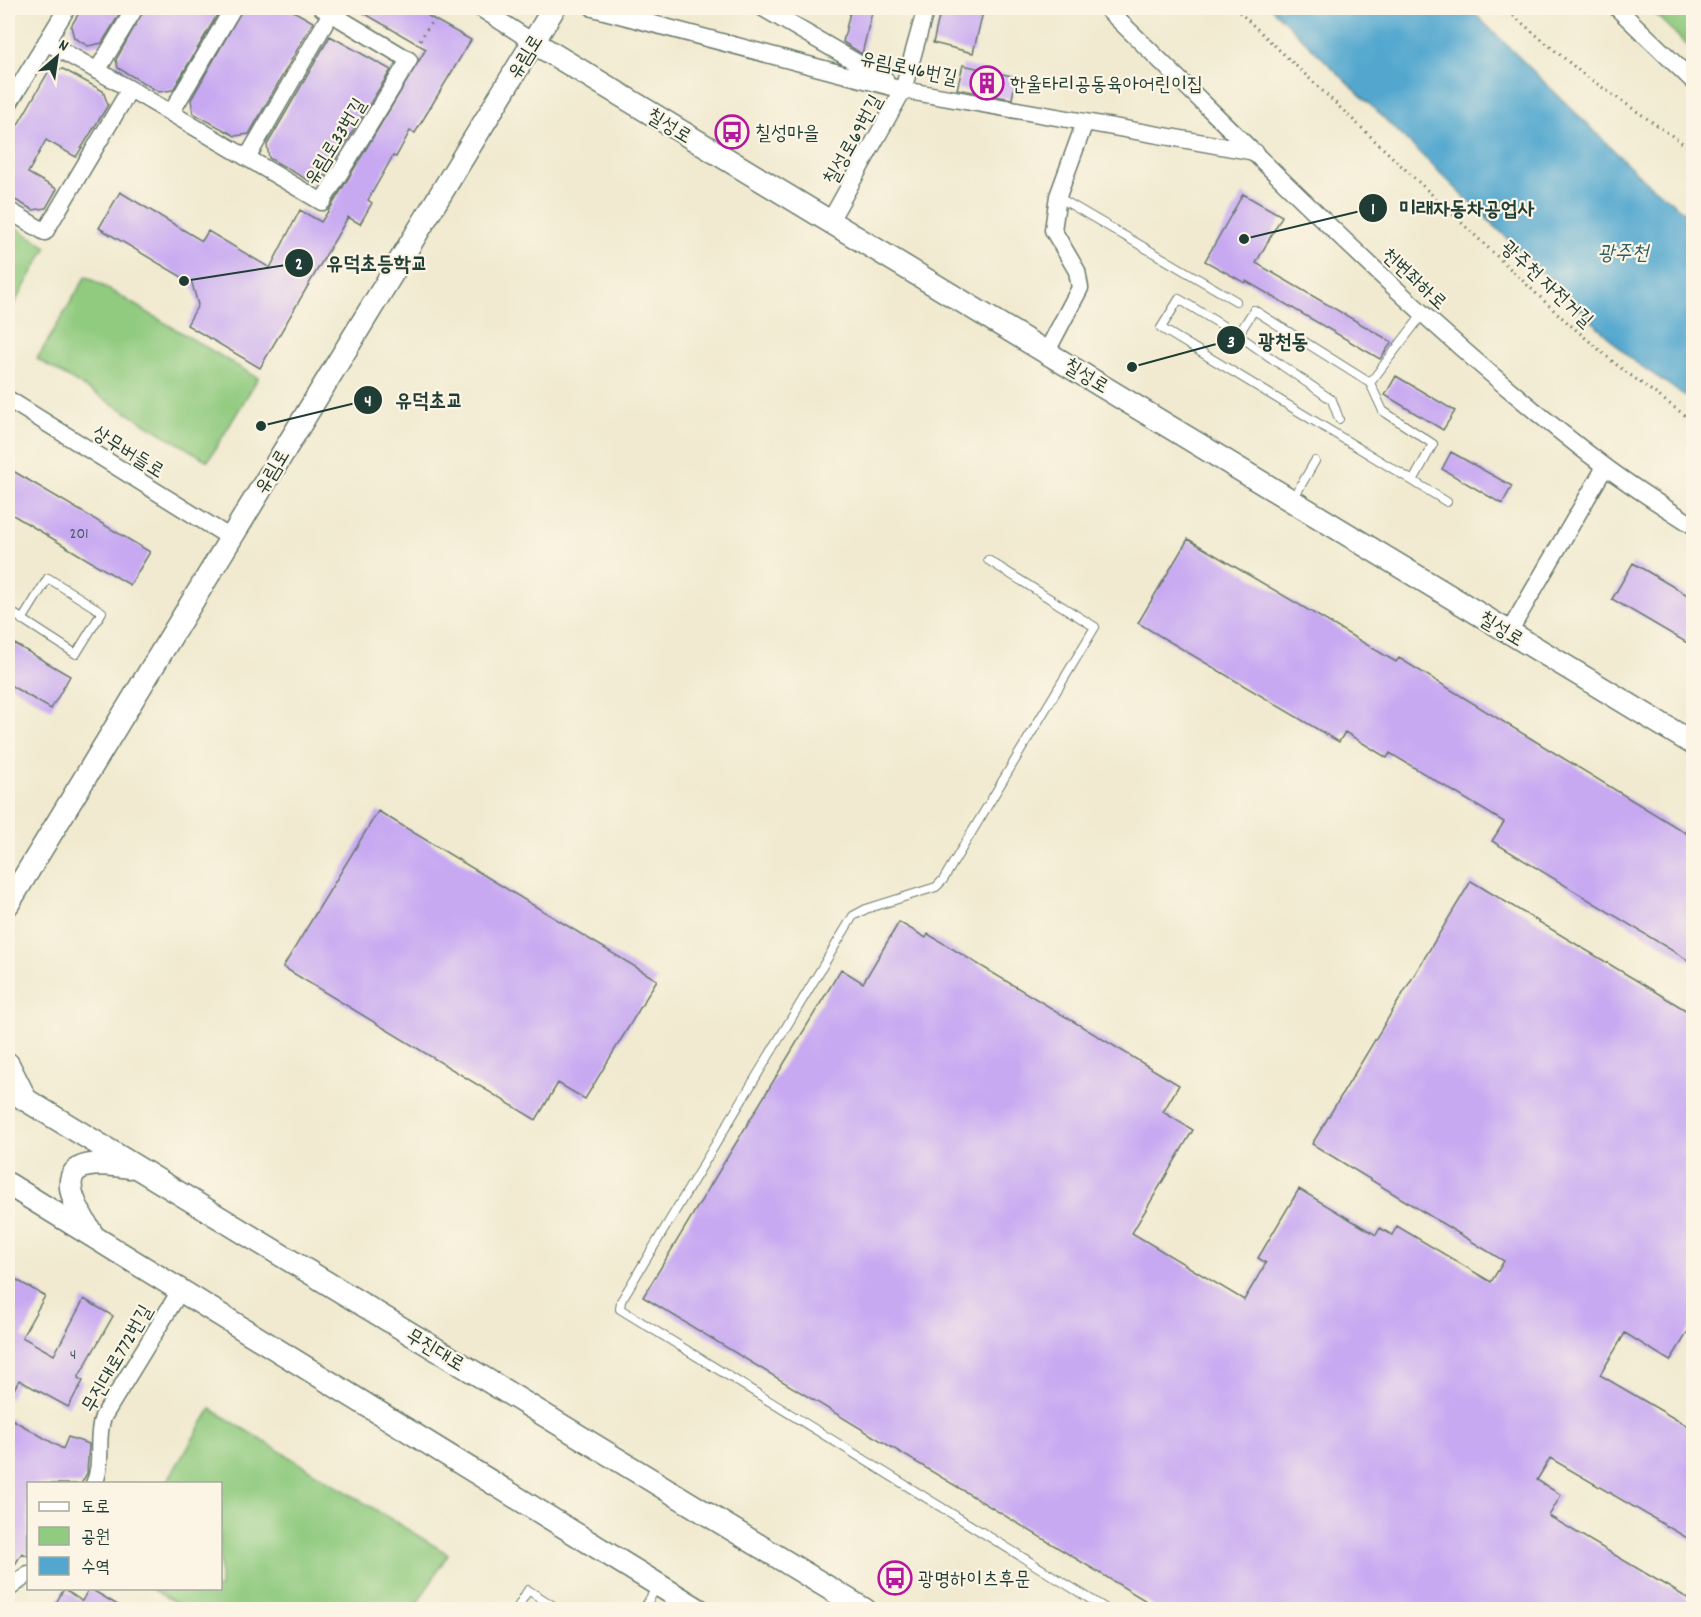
<svg xmlns="http://www.w3.org/2000/svg" width="1701" height="1617" font-family="Dekko,'Poor Story',sans-serif">
<rect width="100%" height="100%" fill="#fcf5e5"/>
<filter id="ink" filterUnits="userSpaceOnUse"><feTurbulence type="fractalNoise" baseFrequency=".0167" numOctaves="2"/><feDisplacementMap in="SourceGraphic" scale="12" xChannelSelector="R" yChannelSelector="G"/><feConvolveMatrix kernelMatrix="1 2 1 2 8 2 1 2 1" color-interpolation-filters="sRGB"/></filter>
<filter id="wash" filterUnits="userSpaceOnUse"><feTurbulence type="fractalNoise" baseFrequency=".008" numOctaves="4" result="noise"/><feDisplacementMap in="SourceGraphic" scale="24" xChannelSelector="R" yChannelSelector="G"/><feGaussianBlur stdDeviation="1.35" result="paint"/><feColorMatrix in="noise" values="0 0 0 0 0 0 0 0 0 0 0 0 0 0 0 0 0 1.4 0 .05"/><feComposite in="paint" operator="in"/></filter>
<g filter="url(#wash)">
<rect width="100%" height="100%" fill="#f1ead0"/>
<path fill="#91cb80" stroke="#58845a" stroke-width="1.5" d="M1649 8H1693V51Z
M8 223 47 247 8 315Z
M86 276 258 378 208 461 37 359Z
M211 1409 448 1554 414 1609H186L152 1589 220 1588V1484L166 1483Z"/>
<path fill="#53a7cf" stroke="#397282" stroke-width="1.5" d="M1271 8H1469L1644 180 1693 219V401L1632 360Z"/>
<g id="blocks">
<path fill="#c7a9f2" d="M82 8H123L102 43 88 46 74 38 71 26Z
M145 8H215L220 10 173 90 159 92 118 68 116 60Z
M243 8H288L313 22 249 134 235 136 193 113 191 100Z
M355 8H433L428 16 471 40 415 133 410 131 396 157 393 156 368 200 372 203 360 224 348 217 260 368 187 325 198 305 192 283 99 228 120 192 202 241 208 231 270 268 300 210 321 222 331 207 426 49Z
M851 8H873L862 54 843 42Z
M941 8H984L973 53 933 43Z
M330 36 391 70 323 179 311 182 269 158 267 145Z
M963 65 1016 77 1012 99 957 89Z
M50 69H63L103 91 108 105 76 157 46 140 28 173 57 189 46 208 33 210 8 196V142Z
M1243 194 1282 216 1256 263 1392 342 1380 359 1246 281 1245 283 1205 261Z
M1396 376 1455 411 1443 430 1385 395Z
M1451 452 1512 486 1502 504 1442 469Z
M8 468 150 552 130 585 8 512Z
M1188 539 1396 662 1399 658 1694 838V964L1492 841 1504 822 1390 753 1387 758 1345 732 1339 742 1138 623Z
M1633 563 1694 599V647L1612 599Z
M8 640 70 676 51 709 8 684Z
M378 811 657 980 585 1099 558 1083 536 1120 283 967Z
M1471 881 1694 1015V1322L1670 1361 1625 1333 1600 1375 1694 1430V1542L1550 1458 1537 1480 1561 1495 1549 1516 1694 1602V1610H1161L643 1297 841 969 863 983 899 922 926 938 928 934 1179 1085 1163 1112 1193 1130 1132 1233 1244 1300 1266 1263 1258 1258 1299 1189 1376 1235 1380 1228 1392 1235 1397 1226 1491 1282 1504 1261 1312 1144Z
M8 1275 45 1296 22 1337 54 1355 84 1299 113 1316 78 1378 83 1381 68 1407 19 1380 8 1401Z
M8 1417 63 1449 68 1437 89 1444 87 1473 81 1484H28V1556L22 1553 8 1576Z
M89 1588 126 1610H52L64 1589 82 1601Z"/>
</g>
</g>
<g filter="url(#ink)">
<use href="#blocks" fill-opacity="0" stroke="#687a6b" stroke-width="1.5"/>
<g fill="none" stroke-linecap="round" stroke-linejoin="round">
<g stroke="#687a6b" stroke-width="10">
<path id="lane" d="M1058 197 1236 301
M1179 299 1238 335 1254 310 1370 383 1383 411 1433 444 1413 481 1161 328Z
M1238 335 1332 400 1339 419
M1370 383 1422 315
M1413 481 1447 502
M1293 499 1315 461
M988 560 1095 627 943 880 936 887 866 909 853 916 621 1301 620 1309 1108 1610
M8 610 76 654 102 612 48 578 22 620
M516 1610 528 1590 560 1610
M643 1610 658 1585"/>
</g>
<g stroke="#687a6b" stroke-width="19">
<path id="street" d="M480 8 533 42
M593 8 903 90 1255 152
M763 8 885 79
M1106 8C1268 164 1423 328 1603 465 1632 487 1663 506 1694 526
M1617 8 1694 82
M46 42 130 89 322 202 409 60 322 8
M97 71 135 8
M8 105 67 8
M171 113 233 8
M247 158 331 13
M8 210 45 232 130 89
M830 221 903 90 926 8
M1047 351 1080 288 1077 271 1053 230 1058 196 1085 122
M8 399 229 537
M1509 632 1605 467
M94 1484C104 1462 95 1439 103 1417L180 1291
M8 1589 28 1574"/>
</g>
<g stroke="#687a6b" stroke-width="25">
<path id="secondary" d="M533 42 1694 744
M8 904 554 8
M8 1064 26 1100
M8 1089 865 1610
M8 1184 699 1610
M92 1234C60 1183 58 1155 129 1167"/>
</g>
<path stroke="#687a6b" stroke-width="3" stroke-dasharray="1.5 4.5" stroke-linecap="butt" d="M1235 8 1560 316 1618 366 1694 422
M1504 8 1583 74 1694 151
M417 45 440 8"/>
<use href="#lane" stroke="#fff" stroke-width="8"/>
<use href="#street" stroke="#fff" stroke-width="16"/>
<use href="#secondary" stroke="#fff" stroke-width="22"/>
</g>
</g>
<defs>
<g id="building-ring" transform="scale(1.725)"><circle r="9.5" fill="#fcf5e5" stroke="#b5179e" stroke-width="1.5"/><path d="M-4-6H4V6H1V3H-1V6H-4ZM-2.5-4.3h1.7v1.8h-1.7ZM.8-4.3h1.7v1.8H.8ZM-2.5-1h1.7V.8h-1.7ZM.8-1h1.7V.8H.8Z" fill="#b5179e"/></g>
<g id="bus-ring" transform="scale(1.725)"><circle r="9.5" fill="#fcf5e5" stroke="#b5179e" stroke-width="1.5"/><path d="M-5-6H5V4H4V6H2V4H-2V6H-4V4H-5ZM-3.5-4V0h7V-4ZM-3.5 1.2v1.5H-2V1.2ZM2 1.2v1.5H3.5V1.2Z" fill="#b5179e"/></g>
</defs>
<g fill-rule="evenodd">
<use href="#building-ring" x="987" y="83"/>
<use href="#bus-ring" x="732" y="132"/>
<use href="#bus-ring" x="895" y="1578"/>
</g>
<g text-anchor="middle" stroke-width="4.5" stroke-linejoin="round" paint-order="stroke">
<g font-size="16" fill="#495864">
<text x="79" y="538">201</text>
<text x="73" y="1359">4</text>
</g>
<g font-size="20" fill="#1f3d34" stroke="#fcf5e5">
<text transform="translate(524 56) rotate(-58)" y="7">유림로</text>
<text transform="translate(909 67) rotate(12)" y="7">유림로46번길</text>
<text transform="translate(670 125) rotate(31)" y="7">칠성로</text>
<text transform="translate(852 139) rotate(-61)" y="7">칠성로69번길</text>
<text transform="translate(334 141) rotate(-58)" y="7">유림로33번길</text>
<text transform="translate(1415 278) rotate(43)" y="7">천변좌하로</text>
<text transform="translate(1548 283) rotate(43)" y="7">광주천 자전거길</text>
<text transform="translate(1087 375) rotate(31)" y="7">칠성로</text>
<text transform="translate(129 451) rotate(32)" y="7">상무버들로</text>
<text transform="translate(271 471) rotate(-59)" y="7">유림로</text>
<text transform="translate(1502 628) rotate(31)" y="7">칠성로</text>
<text transform="translate(436 1349) rotate(31)" y="7">무진대로</text>
<text transform="translate(116 1358) rotate(-60)" y="7">무진대로772번길</text>
</g>
<g font-size="20" fill="#1f3d34" stroke="#fcf5e5" text-anchor="start">
<text x="1010" y="90">한울타리공동육아어린이집</text>
<text x="755" y="139">칠성마을</text>
<text x="918" y="1585">광명하이츠후문</text>
</g>
<g font-size="21" font-style="italic" fill="#2f5d62" stroke="#fcf5e5">
<text x="1623" y="259">광주천</text>
</g>
</g>
<path fill="none" stroke="#1f3d34" stroke-width="2" d="M1244 239L1373 208M184 281L299 263M1132 367L1231 340M261 426L368 400"/>
<g fill="#1f3d34" stroke="#fcf5e5" stroke-width="2">
<circle cx="1244" cy="239" r="6"/>
<circle cx="184" cy="281" r="6"/>
<circle cx="1132" cy="367" r="6"/>
<circle cx="261" cy="426" r="6"/>
<circle cx="1373" cy="208" r="15"/>
<circle cx="299" cy="263" r="15"/>
<circle cx="1231" cy="340" r="15"/>
<circle cx="368" cy="400" r="15"/>
</g>
<g font-size="18" text-anchor="middle" font-weight="bold" fill="#fff">
<text x="1373" y="214">1</text>
<text x="299" y="269">2</text>
<text x="1231" y="347">3</text>
<text x="368" y="406">4</text>
</g>
<g font-size="21" text-anchor="middle" font-weight="bold" fill="#1f3d34" stroke="#fcf5e5" stroke-width="4.5" stroke-linejoin="round" paint-order="stroke">
<text x="1467" y="215">미래자동차공업사</text>
<text x="377" y="270">유덕초등학교</text>
<text x="1283" y="348">광천동</text>
<text x="429" y="407">유덕초교</text>
</g>
<rect width="1701" height="1617" fill="none" stroke="#fcf5e5" stroke-width="30"/>
<rect x="27" y="1482" width="195" height="108" fill="#fcf5e5" stroke="#a4ab9e" stroke-width="1.5"/>
<rect x="39" y="1502" width="30" height="9" fill="#ffffff" stroke="#a4ab9e" stroke-width="1.5"/>
<text x="81" y="1512" font-size="18" fill="#1f3d34">도로</text>
<rect x="39" y="1527" width="30" height="18" fill="#91cb80" stroke="#a4ab9e" stroke-width="1.5"/>
<text x="81" y="1542" font-size="18" fill="#1f3d34">공원</text>
<rect x="39" y="1557" width="30" height="18" fill="#53a7cf" stroke="#a4ab9e" stroke-width="1.5"/>
<text x="81" y="1572" font-size="18" fill="#1f3d34">수역</text>
<g transform="translate(57 57) rotate(29)" stroke="#fcf5e5" stroke-width="4.5" paint-order="stroke">
<path d="M0-4.5L10 22L0 15L-10 22Z" fill="#1f3d34"/>
<text y="-9" font-size="16" font-weight="bold" text-anchor="middle" fill="#1f3d34">N</text>
</g>
</svg>
